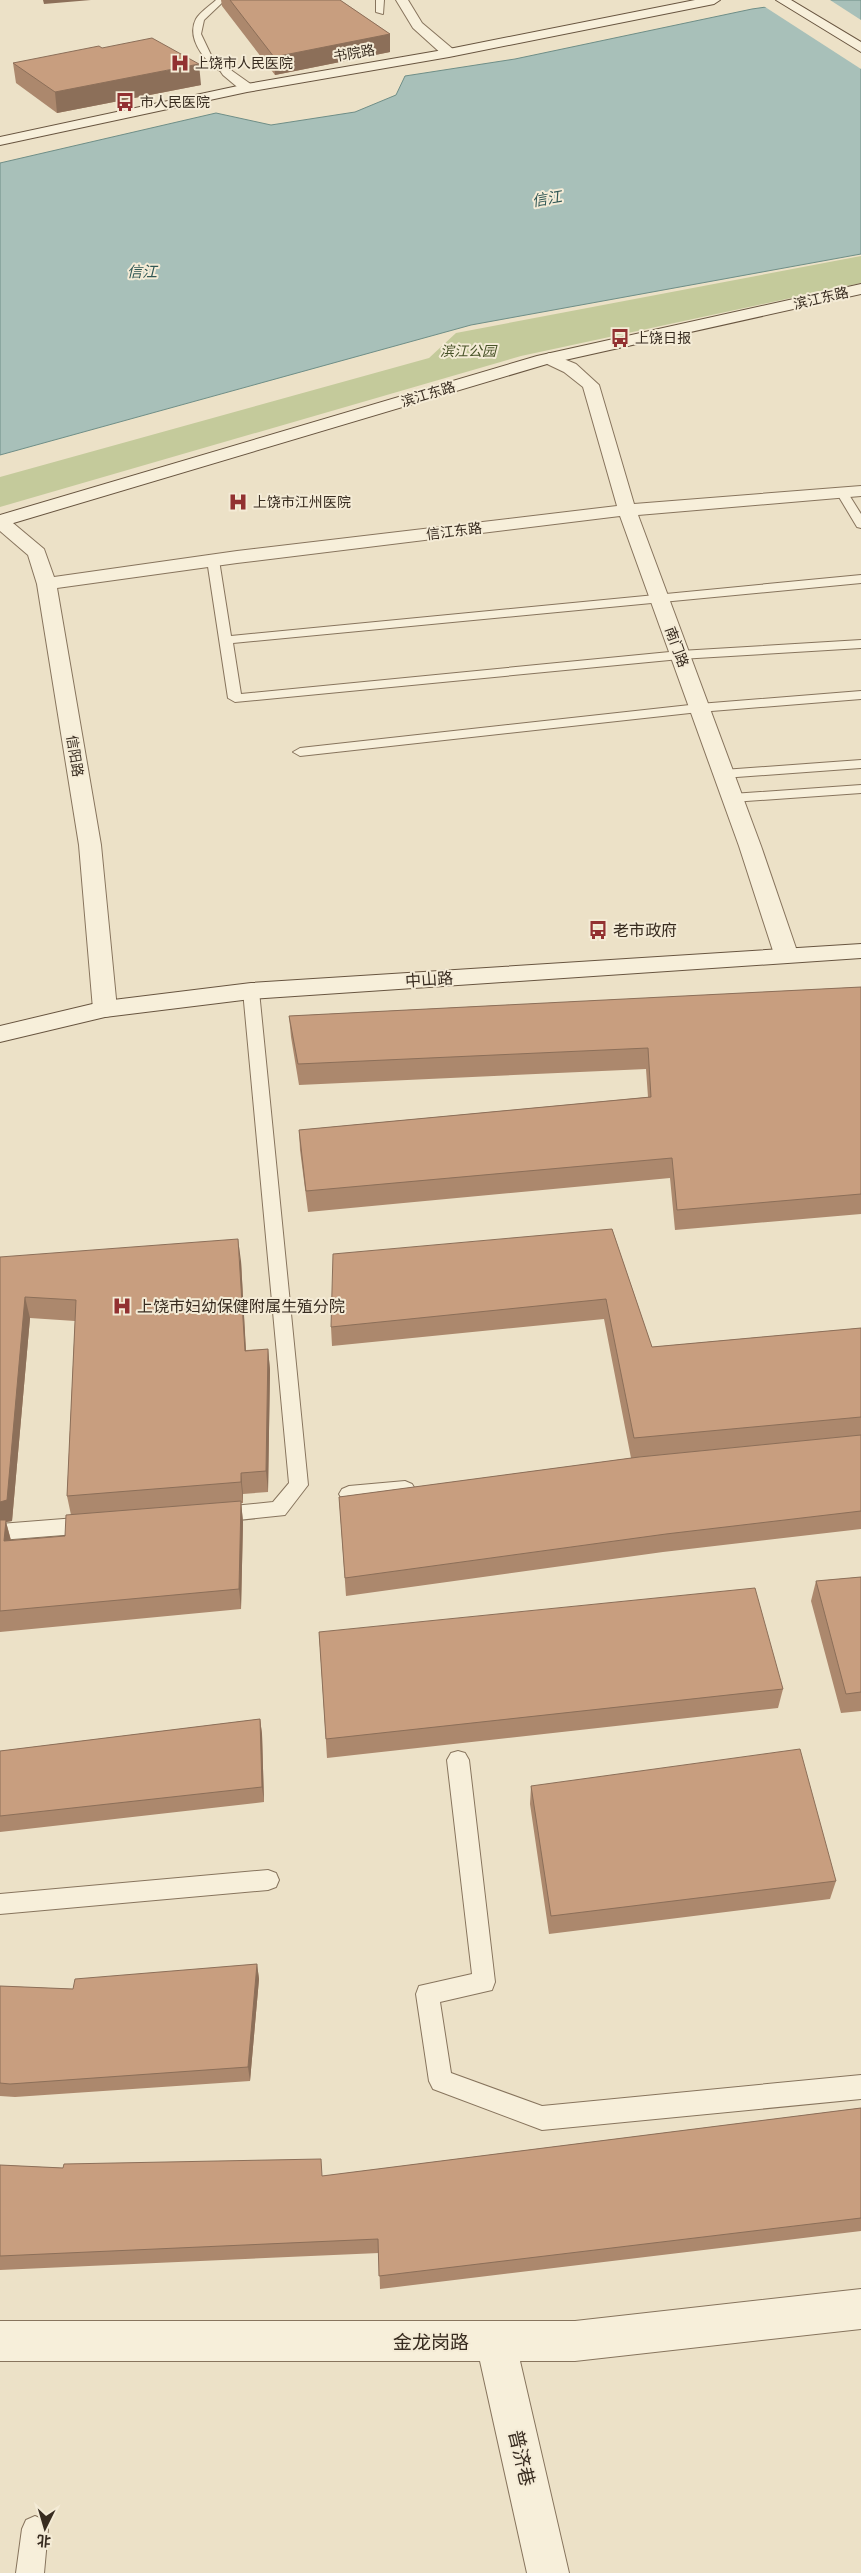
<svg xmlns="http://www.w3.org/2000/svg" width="861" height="2573" font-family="Lora,'Noto Sans SC',serif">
<rect width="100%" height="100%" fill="#ece1c7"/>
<path fill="#c4ca9b" d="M861 256V283L521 356 0 507V477L429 358 456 333Z"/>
<path fill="#a8c0b9" stroke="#6f8e87" d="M815 0H861V254L471 325 0 455V163L216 113 271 125 355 112 396 95 405 76 515 59 752 9Z"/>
<path fill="#ece1c7" d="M798 0H830L861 20V69L762 5Z"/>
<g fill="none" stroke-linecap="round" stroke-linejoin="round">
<g stroke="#87745d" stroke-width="2">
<path id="lane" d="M216 0H225L204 20 201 34 211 55 232 72 228 75C209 68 185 40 196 19 200 12 211 5 216 0Z
M376 0H384L383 14 376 12Z
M842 489 846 490 861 514V528L857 527 836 492Z
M213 556 219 560 231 636 861 575V583L233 643 241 694 680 651 861 640V648L680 659 235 702 228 698 207 560Z
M861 691V699L699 712 300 756 293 752 300 748 699 704Z
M861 760V768L723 778 716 774 723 770Z
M861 785V793L732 802 725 798 732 794Z
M251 986 259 991 308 1485 285 1515 220 1522 213 1520 210 1514 213 1508 273 1502 289 1483 243 991Z
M405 1481 412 1484 415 1489 412 1494 405 1497 349 1502 342 1499 339 1494 342 1489 349 1486Z
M89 1517 96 1519 99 1525 96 1531 89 1533 0 1540V1524Z
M458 1751 465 1753 469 1760 495 1982 492 1990 440 2002 451 2073 542 2106 861 2075V2099L542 2130 433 2089 429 2081 416 1994 419 1986 472 1974 447 1760 451 1753Z
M268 1870 276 1873 279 1880 276 1887 268 1890 0 1914V1894Z
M35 2516 44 2520 48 2529 44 2573H16L22 2529 26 2520Z"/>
</g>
<g stroke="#87745d" stroke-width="2">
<path id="street" d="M396 0H408L422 23 454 50 455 53 454 56H444L413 28Z
M228 68 252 85 254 88 252 91H242L223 75 221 72Z
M549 353 576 364 599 385 634 504 861 486V496L638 515 761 846 798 954 794 959 786 962 778 959 774 954 739 846 620 516 237 563 57 588 101 845 117 1009 114 1015 105 1017 96 1015 93 1009 79 845 37 584 28 555 0 531V516L7 518 44 549 54 577 237 551 617 506 583 387 564 372 543 362 541 358Z
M861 2289V2329L575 2361H520L569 2573H527L480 2361H0V2321H575Z"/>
</g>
<g stroke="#685540" stroke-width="2">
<path id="secondary" d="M695 0H720L714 4 449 57 247 92 0 145V137L247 84 449 49Z
M776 0H791L861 42V52Z
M861 284V294L547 364 0 527V515L537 356Z
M861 944V958L251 999 105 1017 0 1042V1026L105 1001 251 983Z"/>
</g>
<use href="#lane" fill="#f7efda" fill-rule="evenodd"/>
<use href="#street" fill="#f7efda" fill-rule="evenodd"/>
<use href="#secondary" fill="#f7efda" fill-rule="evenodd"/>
</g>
<path fill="#ac886d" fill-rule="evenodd" d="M221 0H340L390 34V52L275 75 222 6Z
M102 48 201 85 57 113 16 83 13 63Z
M861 987V1214L675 1230 670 1178 308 1212 300 1150 299 1130 648 1097 646 1069 299 1085 291 1037 289 1016Z
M612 1229 652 1347 861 1328V1529L663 1552 346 1596 339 1497 631 1458 604 1319 332 1346 331 1327Z
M0 1257 241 1261 246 1350 268 1349 270 1370 268 1492 243 1494V1503H241L243 1522 241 1609 0 1632ZM30 1318 75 1321 67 1496 71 1515 65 1536 11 1540 6 1522 12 1521Z
M861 1577V1711L841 1713 811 1601 816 1581Z
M319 1632 783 1689 778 1708 327 1758Z
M260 1719 262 1734 264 1802 0 1832V1751Z
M531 1786 836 1881 830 1899 549 1934 530 1804Z
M257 1964 259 1979 250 2081 15 2097 0 2096V1986L73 1989Z
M861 2108V2231L380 2289 379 2253 0 2270V2165L63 2168 323 2176Z"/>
<path fill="#8c6f59" d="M43 0H91L44 4Z
M390 34V52L275 75 274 57Z
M199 64 201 85 57 113 55 92Z
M238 1239 241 1261 247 1372 245 1351Z
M25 1297 30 1318 12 1521 6 1522 11 1541 9 1562 0 1524V1502Z
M268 1349 270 1370 268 1492 266 1471Z
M241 1473 243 1494V1503L241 1482Z
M241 1501 243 1522 241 1609 239 1589Z
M260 1719 262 1734 264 1802 262 1787Z
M257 1964 259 1979 250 2081 248 2067Z"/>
<path fill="#c89e7f" stroke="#8c6f59" d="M230 0H340L390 34 274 57Z
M152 38 199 64 55 92 13 63 99 46 102 48Z
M861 987V1194L677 1210 672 1158 306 1191 299 1130 651 1097 648 1048 298 1064 289 1016Z
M612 1229 652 1347 861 1328V1417L634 1438 606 1299 331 1327 333 1254Z
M238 1239 245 1351 268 1349 266 1471 241 1473V1482L67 1496 76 1300 25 1297 7 1500 0 1502V1257Z
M861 1435V1511L666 1534 345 1578 339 1497 639 1457Z
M241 1501 239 1589 0 1611V1520H6L4 1541 65 1536 66 1515Z
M861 1577V1692L846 1694 816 1581Z
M755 1588 783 1689 326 1739 319 1632Z
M260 1719 262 1787 0 1816V1751Z
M800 1749 836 1881 551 1916 531 1786Z
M257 1964 248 2067 10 2084 0 2083V1986L73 1989 75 1979Z
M861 2108V2218L379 2276 378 2239 0 2256V2165L63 2168 64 2164 321 2159 322 2176Z"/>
<defs>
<g id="hospital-bare" transform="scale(1.5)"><path d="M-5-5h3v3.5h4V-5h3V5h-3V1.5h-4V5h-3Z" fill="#923131" stroke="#f4ebd6" stroke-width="2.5" paint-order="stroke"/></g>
<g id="bus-bare" transform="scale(1.5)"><path d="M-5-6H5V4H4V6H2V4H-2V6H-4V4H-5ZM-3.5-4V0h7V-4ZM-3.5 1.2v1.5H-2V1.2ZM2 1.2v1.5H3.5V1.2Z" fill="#923131" stroke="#f4ebd6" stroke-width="2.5" paint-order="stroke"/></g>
</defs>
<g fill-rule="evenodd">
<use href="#hospital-bare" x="180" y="63"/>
<use href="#bus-bare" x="125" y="102"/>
<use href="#bus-bare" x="620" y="338"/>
<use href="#hospital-bare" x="238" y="502"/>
<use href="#bus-bare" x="598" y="930"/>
<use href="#hospital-bare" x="122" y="1306"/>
</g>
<g text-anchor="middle" stroke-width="4" stroke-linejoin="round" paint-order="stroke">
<g font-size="14" fill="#382c20" stroke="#f4ebd6">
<text transform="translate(354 53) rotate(-10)" y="5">书院路</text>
<text transform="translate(821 298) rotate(-13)" y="5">滨江东路</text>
<text transform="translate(428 394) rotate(-17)" y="5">滨江东路</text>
<text transform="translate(454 531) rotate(-7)" y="5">信江东路</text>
<text transform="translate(677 647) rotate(70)" y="5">南门路</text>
<text transform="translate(75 756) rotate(81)" y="5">信阳路</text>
</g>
<g font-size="14" fill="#382c20" stroke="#f4ebd6" text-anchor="start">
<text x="195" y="68">上饶市人民医院</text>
<text x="140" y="107">市人民医院</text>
<text x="635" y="343">上饶日报</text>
<text x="253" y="507">上饶市江州医院</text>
</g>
<g font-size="14" font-style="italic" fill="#485328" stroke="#f4ebd6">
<text x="468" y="356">滨江公园</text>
</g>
<g font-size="15" font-style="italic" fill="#305754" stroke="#f4ebd6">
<text transform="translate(547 199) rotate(-10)" y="5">信江</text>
<text x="142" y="277">信江</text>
</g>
<g font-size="16" fill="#382c20" stroke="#f4ebd6" text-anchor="start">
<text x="613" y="936">老市政府</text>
<text x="137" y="1312">上饶市妇幼保健附属生殖分院</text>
</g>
<g font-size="16" fill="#382c20" stroke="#f4ebd6">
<text transform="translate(429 979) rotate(-4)" y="6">中山路</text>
</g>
<g font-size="19" fill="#382c20" stroke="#f4ebd6">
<text x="431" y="2349">金龙岗路</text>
<text transform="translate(522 2458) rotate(77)" y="7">普济巷</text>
</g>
</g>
<g transform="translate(45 2528) rotate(185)" stroke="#f4ebd6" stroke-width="4" paint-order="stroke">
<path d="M0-4L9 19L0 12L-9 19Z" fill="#382c20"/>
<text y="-8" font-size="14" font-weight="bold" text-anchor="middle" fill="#382c20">北</text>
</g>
</svg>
